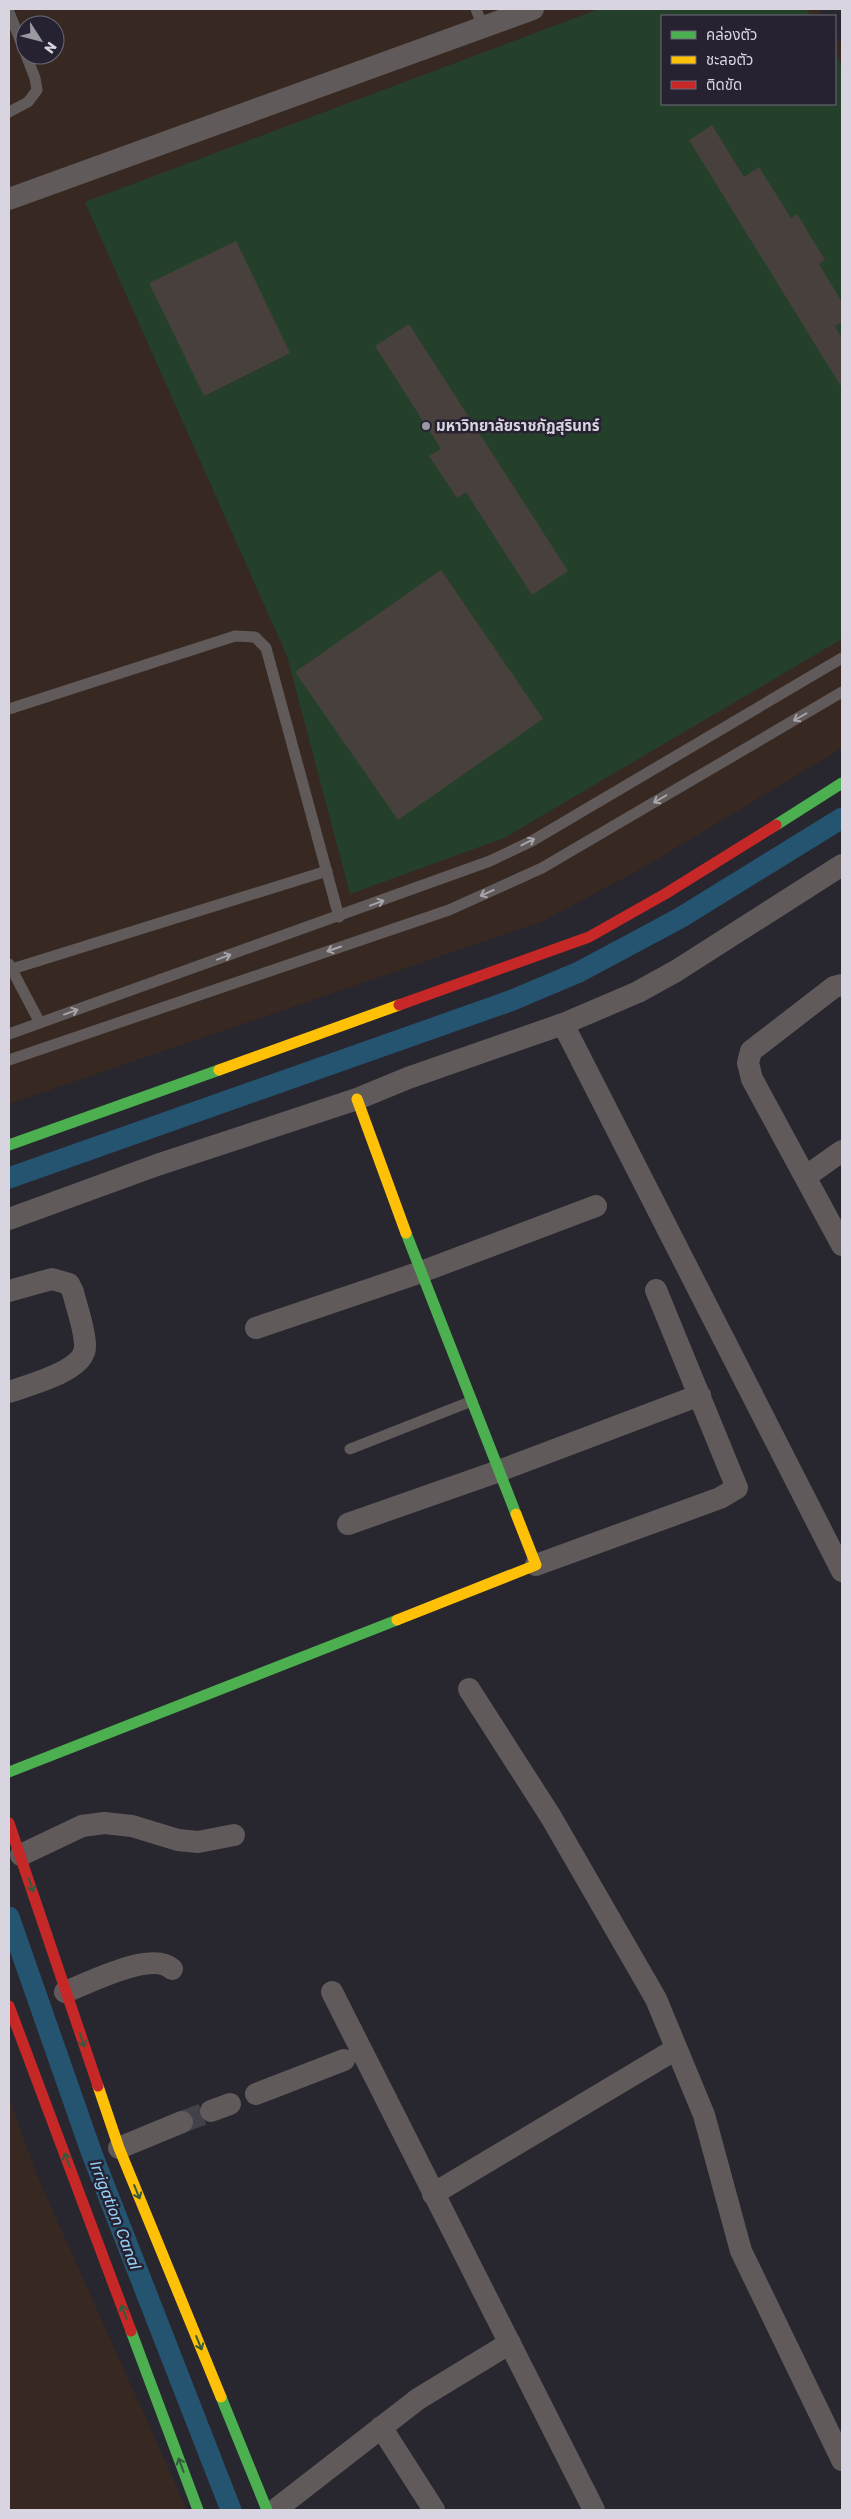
<svg xmlns="http://www.w3.org/2000/svg" width="851" height="2519" font-family="Rubik,'Noto Sans Thai',sans-serif">
<rect width="100%" height="100%" fill="#28262e"/>
<path fill="#372921" fill-rule="evenodd" d="M9 9H818L823 16H662V104H835V35L842 47V748L639 870 541 922 9 1104ZM25 25H55V55H25Z
M9 2098 39 2180 187 2510H9Z"/>
<path fill="#24402b" d="M599 9H806L811 16H662V104H835V54L842 66V639L504 838 350 894 287 656 85 202Z"/>
<g fill="none" stroke-linecap="round" stroke-linejoin="round">
<path stroke="#255470" stroke-width="21" d="M9 1178 510 1001 579 972 680 918 842 818
M9 1917 92 2154 231 2510"/>
</g>
<path fill="#47403c" d="M712 125 744 177 759 167 791 218 797 214 825 260 819 264 842 302V322L835 326 842 339V388L689 140Z
M236 241 290 353 204 396 149 283Z
M409 324 568 571 532 595 466 492 457 498 429 456 441 449 375 346Z
M441 570 543 719 398 820 295 672Z"/>
<g fill="none" stroke-linecap="round" stroke-linejoin="round">
<path stroke="#424049" stroke-width="22" stroke-dasharray="22 11" stroke-linecap="butt" d="M182 2122 211 2111"/>
<path stroke="#605a5a" stroke-width="11" d="M476 9 483 27
M9 12 25 52
M9 112 28 102 37 90 35 78 26 55
M9 709 235 636 255 637 266 648 339 917
M9 964 40 1023
M12 969 327 871
M9 1034 490 861 532 841 842 658
M9 1060 449 910 542 868 842 692
M350 1449 472 1401"/>
<path stroke="#605a5a" stroke-width="22" d="M9 199 533 9
M842 985 834 987 751 1051 748 1063 752 1079 842 1245
M563 1024 842 1571
M805 1177 842 1151
M9 1219 157 1165 357 1099 408 1078 563 1024 638 992 676 971 842 865
M9 1291 52 1279 69 1284 73 1292C77 1309 85 1329 85 1346 86 1371 28 1385 9 1392
M256 1328 421 1272 596 1206
M348 1524 499 1471 700 1395
M536 1565 720 1498 737 1488 656 1290
M469 1689 551 1817 656 1999 704 2115 741 2251 842 2460
M21 1855 82 1826 104 1823 132 1826 178 1840 198 1842 234 1835
M65 1992C89 1983 152 1950 172 1969
M332 1992 594 2510
M256 2094 344 2060
M211 2111 230 2104
M119 2148 182 2122
M433 2194 676 2049
M381 2427 434 2510
M275 2510 418 2399 510 2343"/>
<path stroke="#4caf50" stroke-width="11" d="M776 825 842 783
M9 1145 219 1070
M406 1233 516 1514
M9 1772 397 1620
M131 2331 198 2510
M221 2397 267 2510"/>
<path stroke="#ffc107" stroke-width="11" d="M219 1070 399 1005
M357 1099 406 1233
M397 1620 536 1565 516 1514
M98 2086 119 2148 221 2397"/>
<path stroke="#c62828" stroke-width="11" d="M399 1005 589 937 665 894 776 825
M9 1823 98 2086
M9 2006 131 2331"/>
</g>
<defs><path id="oneway-shaft" d="M-6 0H5M1.5-3L5.5 0L1.5 3" fill="none" stroke-width="1.6" stroke-linecap="round" stroke-linejoin="round" transform="scale(1.25)"/></defs>
<g stroke="#a8a4aa">
<use href="#oneway-shaft" transform="translate(800 717) rotate(150)"/>
<use href="#oneway-shaft" transform="translate(660 799) rotate(150)"/>
<use href="#oneway-shaft" transform="translate(528 842) rotate(-27)"/>
<use href="#oneway-shaft" transform="translate(487 893) rotate(156)"/>
<use href="#oneway-shaft" transform="translate(377 903) rotate(-20)"/>
<use href="#oneway-shaft" transform="translate(334 949) rotate(161)"/>
<use href="#oneway-shaft" transform="translate(224 957) rotate(-20)"/>
<use href="#oneway-shaft" transform="translate(71 1012) rotate(-20)"/>
</g>
<g stroke="#365a3e">
<use href="#oneway-shaft" transform="translate(31 1885) rotate(72)"/>
<use href="#oneway-shaft" transform="translate(82 2040) rotate(71)"/>
<use href="#oneway-shaft" transform="translate(67 2160) rotate(-111)"/>
<use href="#oneway-shaft" transform="translate(137 2192) rotate(68)"/>
<use href="#oneway-shaft" transform="translate(124 2312) rotate(-111)"/>
<use href="#oneway-shaft" transform="translate(199 2343) rotate(68)"/>
<use href="#oneway-shaft" transform="translate(181 2465) rotate(-111)"/>
</g>
<circle fill="#9a98a2" stroke="#272232" stroke-width="2" cx="426" cy="426" r="5"/>
<g text-anchor="middle" stroke-width="5" stroke-linejoin="round" paint-order="stroke">
<g font-size="15" font-weight="bold" fill="#d8d5e0" stroke="#272232" text-anchor="start">
<text x="436" y="431">มหาวิทยาลัยราชภัฏสุรินทร์</text>
</g>
<g font-size="16" font-style="italic" fill="#91cef5" stroke="#272232">
<text transform="translate(116 2215) rotate(69)" y="6">Irrigation Canal</text>
</g>
</g>
<rect width="851" height="2519" fill="none" stroke="#d8d5e0" stroke-width="20"/>
<rect x="661" y="15" width="175" height="90" fill="#272232" stroke="#6e6a78"/>
<rect x="671" y="31" width="25" height="8" fill="#4caf50" stroke="#6e6a78"/>
<text x="706" y="40" font-size="15" fill="#d8d5e0">คล่องตัว</text>
<rect x="671" y="56" width="25" height="8" fill="#ffc107" stroke="#6e6a78"/>
<text x="706" y="65" font-size="15" fill="#d8d5e0">ชะลอตัว</text>
<rect x="671" y="81" width="25" height="8" fill="#c62828" stroke="#6e6a78"/>
<text x="706" y="90" font-size="15" fill="#d8d5e0">ติดขัด</text>
<g transform="translate(40 40) rotate(126)"><circle r="24" fill="#272232" stroke="#6e6a78"/>
<path d="M0-4L9 19L0 12L-9 19Z" fill="#9a98a2"/>
<text y="-8" font-size="14" font-weight="bold" text-anchor="middle" fill="#d8d5e0">N</text>
</g>
</svg>
